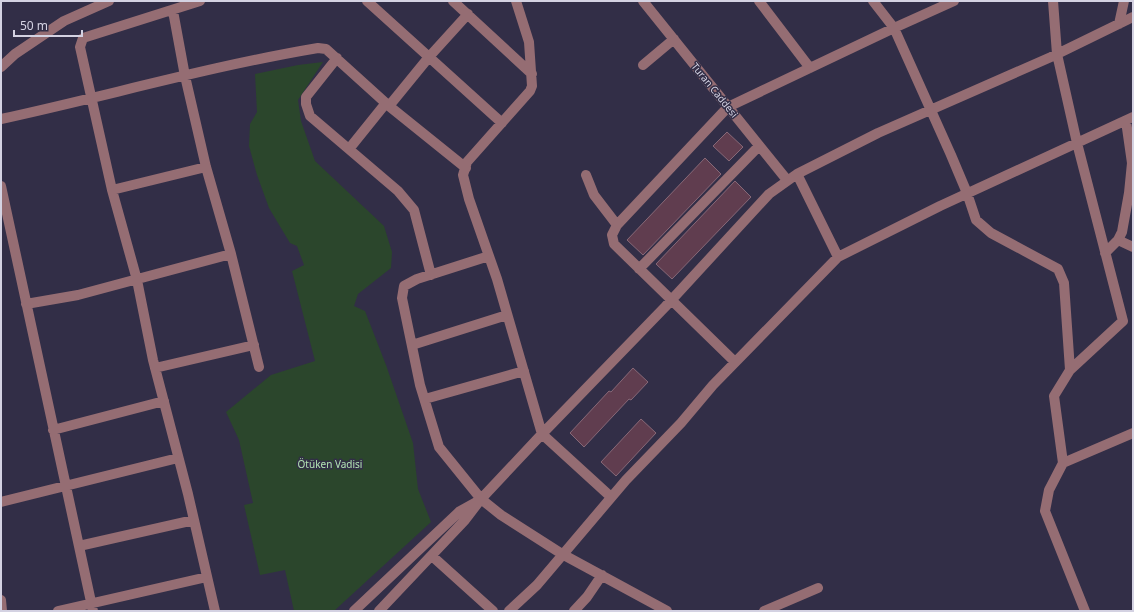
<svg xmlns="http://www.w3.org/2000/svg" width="1134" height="612" font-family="'Noto Sans',sans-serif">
<rect width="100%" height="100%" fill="#322e47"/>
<path fill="#2b462c" d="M323 62 298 100 301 121 315 161 384 226 392 252 391 268 358 294 354 306 365 311 386 365 413 443 418 489 431 522 334 611H294L285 570 260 575 244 505 253 503 239 440 226 412 271 375 315 361 292 271 304 265 297 246 290 243 269 208 257 175 249 146 250 124 257 112 255 74 298 65Z"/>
<path fill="#603d4f" stroke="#876877" d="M727 132 743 147 729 161 713 146Z
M705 158 721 174 643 255 627 240Z
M735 181 751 197 672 279 656 264Z
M633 368 648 382 631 400 629 399 584 447 570 433 609 391 611 392Z
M641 419 656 433 616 476 601 462Z"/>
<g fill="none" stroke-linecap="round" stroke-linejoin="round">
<path stroke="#956d73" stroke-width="10" d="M200 1 83 38 80 47 112 190 137 280 153 360 188 494 215 611
M367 1 502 123
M453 1 532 74
M516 1 529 42 532 86 530 91 467 162 463 175 469 199 497 279 542 434 611 497
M643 1 787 180
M759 1 810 68
M873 1 894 28 951 155 967 193 976 220 991 233 1058 269 1064 283 1070 370
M1053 1 1057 54 1077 143 1123 321 1070 370 1054 396 1063 463 1049 490 1045 511 1085 611
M173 11 185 76 206 167 231 254 259 367
M1119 24 1124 1
M337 58 306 97V104L310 116 398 191 414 210 431 275
M643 65 674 39
M1 67 15 54 64 21 109 1
M389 106 429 57 468 14
M1 119C107 96 211 66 318 48L326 49 389 106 466 168
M349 149 386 103
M797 174 838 257
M586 175 594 195 617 225
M1 186 93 611
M112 190 206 167
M1118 240 1133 247
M1105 253 1118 240 1122 232 1129 193 1132 163 1126 121
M489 256 417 279 404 286 402 298 420 385 439 447 481 499 501 515 562 554 667 611
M639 269 759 146
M26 304 78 295 231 254
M412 345 507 315
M735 362 614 244 612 235 617 225 728 107 894 28 954 1
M155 368 254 345
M425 399 524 371
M53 430 164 401
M1063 463 1133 433
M1 502 178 458
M79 546 194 520
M432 556 493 611
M1 600 2 611
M58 611 207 577
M354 611 460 511 478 501
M379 611 465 520 481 499 542 434 665 307 769 194 797 174 878 133 1051 57 1133 17
M509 611 537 585 626 480 681 423 713 385 838 257 940 206 1133 117
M574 611 587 597 602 575
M764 611 818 588"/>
</g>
<g text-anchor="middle" stroke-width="3" stroke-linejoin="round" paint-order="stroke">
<g font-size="10" fill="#d4d2e2" stroke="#322e47">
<text transform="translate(715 90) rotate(51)" y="4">Turan Caddesi</text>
</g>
<g font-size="10" fill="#b2e4b2" stroke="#322e47">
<text x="330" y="468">Ötüken Vadisi</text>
</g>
</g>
<rect width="1134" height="612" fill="none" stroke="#d4d2e2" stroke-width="4"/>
<path d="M14 30v6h68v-6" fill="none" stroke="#d4d2e2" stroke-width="2"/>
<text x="20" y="30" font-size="12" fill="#d4d2e2" stroke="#322e47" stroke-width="3" paint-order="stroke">50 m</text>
</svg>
